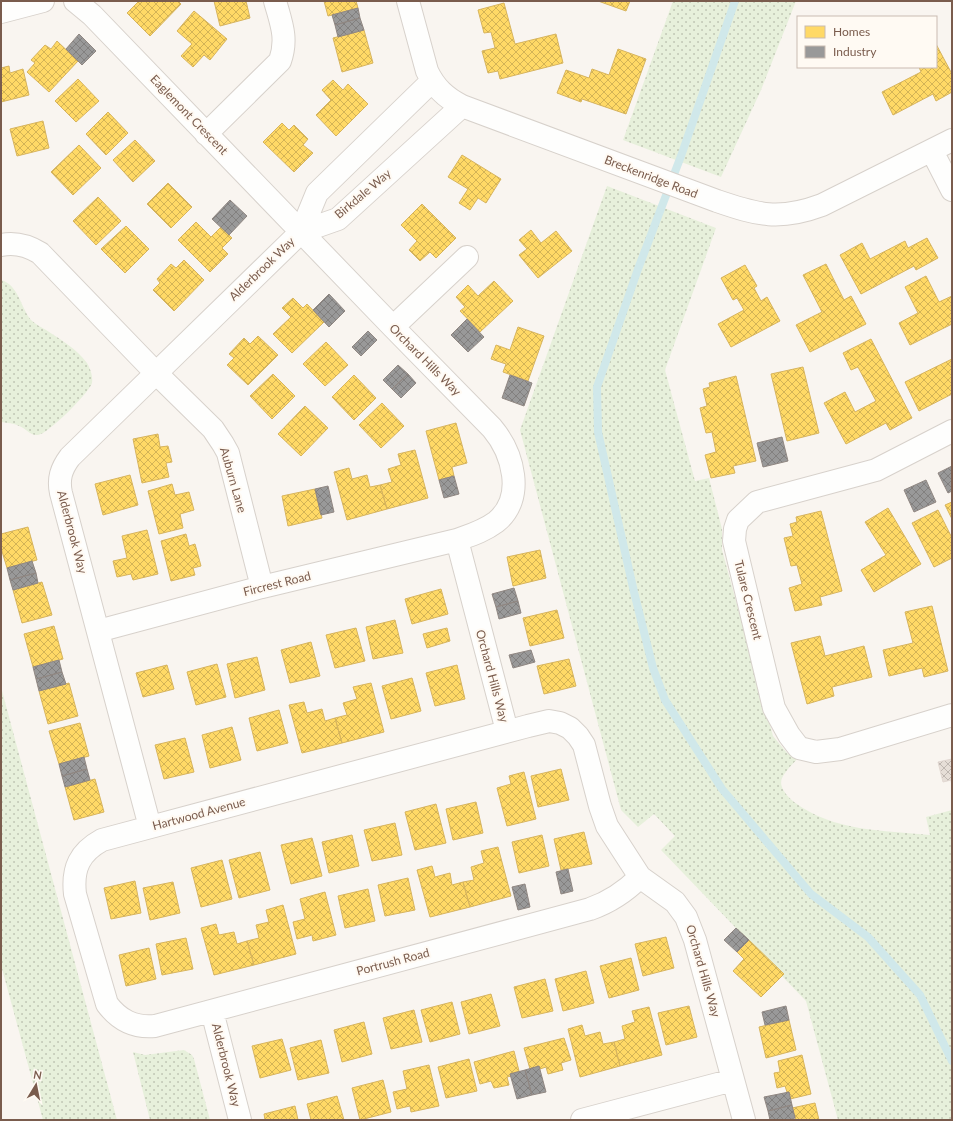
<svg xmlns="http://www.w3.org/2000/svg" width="953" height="1121" font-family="Lato,sans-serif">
<defs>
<pattern id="grass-dots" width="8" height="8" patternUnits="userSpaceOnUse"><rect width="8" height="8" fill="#e7f0db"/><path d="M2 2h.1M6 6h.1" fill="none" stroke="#c0c6b4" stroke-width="1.8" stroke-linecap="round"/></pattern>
<pattern id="homes-cross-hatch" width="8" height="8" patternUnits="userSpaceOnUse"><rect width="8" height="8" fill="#ffd966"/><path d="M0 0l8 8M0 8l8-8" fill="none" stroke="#d3b356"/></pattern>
<pattern id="industry-cross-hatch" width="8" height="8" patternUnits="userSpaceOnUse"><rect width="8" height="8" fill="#999"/><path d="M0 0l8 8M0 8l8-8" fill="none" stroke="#82807f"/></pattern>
<pattern id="building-cross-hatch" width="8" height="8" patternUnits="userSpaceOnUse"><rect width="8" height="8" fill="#e6ded7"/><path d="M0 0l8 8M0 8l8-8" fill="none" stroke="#bfb7b1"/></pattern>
</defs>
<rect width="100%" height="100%" fill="#f9f5f0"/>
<path fill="url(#grass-dots)" d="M673 1H796L761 90 721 177 623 140Z
M607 186 716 228 665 370 695 481 709 478 722 529V550L773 736 787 753 797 759C792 765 782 774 781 782 781 790 789 798 794 802 834 832 883 830 930 835L926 817 952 810V1120H838L806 1001 661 850 675 836 654 814 638 827 621 810 520 430Z
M1 280C18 284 21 308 31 320 35 324 41 327 46 330 60 339 77 349 87 363 90 368 93 376 92 383 89 393 48 434 38 435 30 436 26 428 19 426 14 423 7 423 1 422Z
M1 687 117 1120H43L1 965Z
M184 1050 192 1055 194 1059 210 1120H150L133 1052 145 1055Z"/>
<path fill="url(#homes-cross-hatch)" stroke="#d7b45e" d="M139 1H178L181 4 150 36 127 13Z
M214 1H246L250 18 220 26Z
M324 1H356L358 8 328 16Z
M598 1H630L626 11Z
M504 3 515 44 556 34 563 63 500 79 498 71 488 73 482 51 495 48 491 32 484 33 478 10Z
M194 11 227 39 210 60 204 55 193 67 181 56 192 44 177 31Z
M364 30 373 63 342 72 333 38Z
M57 41 78 61 49 92 27 72 35 63 31 60 45 45 51 49Z
M936 44 952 74V92L936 101 933 94 893 115 882 92 921 72 919 67H936Z
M618 49 646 59 626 114 582 99 581 102 557 93 566 70 589 78 592 69 609 75Z
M9 66 10 73 23 69 29 95 1 102V68Z
M78 79 99 101 76 122 55 101Z
M333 80 343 90 348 84 368 104 336 136 316 115 331 100 322 90Z
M108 112 128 133 106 155 86 134Z
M43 121 49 148 17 156 10 129Z
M282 123 289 130 294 125 308 139 303 145 313 153 294 172 263 142Z
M135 140 155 161 133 182 113 160Z
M79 145 101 168 73 195 51 172Z
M462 155 501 179 486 203 478 198 470 210 459 203 468 189 448 177Z
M168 183 192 207 171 228 147 204Z
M98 197 121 221 96 245 73 221Z
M422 204 456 238 436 258 430 252 420 261 409 250 417 241 401 225Z
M196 222 211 237 221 227 232 238 222 248 228 254 210 272 178 240Z
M126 226 149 249 125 273 101 249Z
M531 230 541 243 556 231 572 251 538 278 519 255 527 249 519 240Z
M927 238 938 258 916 270 914 266 861 294 840 255 862 243 870 259 905 241 908 248Z
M184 260 204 280 174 311 153 290 160 283 157 279 171 264 176 268Z
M826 264 844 300 851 296 866 324 810 352 796 325 822 312 803 275Z
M745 265 757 286 754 288 761 301 767 297 780 321 731 347 718 324 744 310 737 298 733 300 721 278Z
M926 276 939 302 952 296V324L910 345 899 323 918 313 905 287Z
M494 281 513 301 480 332 460 311 465 307 456 297 468 285 478 296Z
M293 298 303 308 307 304 324 322 292 353 273 334 291 317 282 308Z
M518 327 544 336 528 381 503 372 506 364 491 359 496 345 510 350Z
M258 336 278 355 248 385 227 365 234 358 229 354 244 338 250 344Z
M871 339 912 418 890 430 886 423 846 444 824 403 845 392 855 412 876 401 858 367 851 370 843 353Z
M326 342 348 365 325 386 303 364Z
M952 359V394L919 411 905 382Z
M803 367 819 433 787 441 771 374Z
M273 374 295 396 272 419 250 396Z
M354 375 376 398 354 420 332 397Z
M736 376 756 461 733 466 735 473 711 478 705 455 716 452 712 432 706 433 700 408 707 406 703 389 710 387 709 383Z
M382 403 404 426 381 448 359 425Z
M305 406 328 428 301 456 278 434Z
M456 423 467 463 452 467 454 476 439 480 426 431Z
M158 434 160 447 168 446 172 462 166 463 169 477 142 483 133 439Z
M415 450 428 498 387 509 380 485 392 482 388 469 401 465 398 454Z
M349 468 352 479 367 475 370 487 380 485 387 509 347 520 334 472Z
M130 475 138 505 103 515 95 484Z
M172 484 175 495 189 492 194 510 180 514 183 528 159 534 148 491Z
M315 489 322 518 288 526 282 496Z
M952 502V519L945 505Z
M888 508 921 564 874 592 861 570 886 555 865 522Z
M938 510 952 538V558L934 567 912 523Z
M821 511 842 591 820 597 822 605 795 611 789 588 802 584 797 565 791 566 784 538 793 536 790 524 797 522 796 517Z
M28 527 37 560 7 568 1 548V534Z
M147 530 158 574 133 580 131 574 117 577 113 561 127 558 122 536Z
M186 534 189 546 195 544 201 566 193 568 195 575 171 581 161 541Z
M540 550 546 578 513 586 507 557Z
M42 582 52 615 22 623 13 590Z
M441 589 448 614 412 624 405 599Z
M932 606 948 671 924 677 922 668 889 676 883 650 913 643 905 612Z
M557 610 564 638 530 646 523 618Z
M395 620 403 653 373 659 366 627Z
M54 626 63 659 33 667 24 634Z
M356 628 365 661 335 668 326 635Z
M447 628 450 641 427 648 423 634Z
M820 636 825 656 864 646 872 677 832 687 834 696 807 704 791 643Z
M311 642 320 676 290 683 281 650Z
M257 657 265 690 235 698 227 664Z
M569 659 576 686 544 694 537 666Z
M217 664 226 697 196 705 187 672Z
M167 665 174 689 143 697 136 673Z
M457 665 465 699 435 706 426 673Z
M412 678 421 711 391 719 382 686Z
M69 683 78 716 48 724 39 691Z
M371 683 384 732 342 743 335 718 347 715 343 703 357 699 353 687Z
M304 702 307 713 322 709 325 721 335 718 342 743 302 753 289 705Z
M279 710 288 743 257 751 249 718Z
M80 723 89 756 59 764 49 731Z
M232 727 241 760 210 768 202 735Z
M185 738 194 772 164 779 155 745Z
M561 769 569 800 538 807 531 776Z
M524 772 536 819 507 826 497 788 511 784 509 776Z
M95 779 104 812 74 820 65 787Z
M476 802 483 833 453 840 446 809Z
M436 804 446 843 415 850 405 812Z
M395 823 402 855 372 861 364 830Z
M584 832 592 864 561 870 554 839Z
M352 835 359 866 329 873 322 842Z
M542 835 549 866 519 873 512 842Z
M312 838 322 876 291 884 281 845Z
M498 847 511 896 470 907 463 882 474 880 471 867 484 863 481 851Z
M260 852 270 890 239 898 229 860Z
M222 860 232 899 201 907 191 868Z
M432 866 435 877 450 873 452 885 463 882 470 907 430 917 417 870Z
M408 878 415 910 385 916 378 885Z
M135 881 141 913 111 919 104 888Z
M173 882 180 913 150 920 143 888Z
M368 889 375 921 345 928 338 896Z
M325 892 336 935 313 941 312 935 297 939 293 922 305 919 300 899Z
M283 905 296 954 254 965 247 941 259 938 256 925 269 922 266 910Z
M216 924 219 935 234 932 237 944 247 941 254 965 214 975 201 928Z
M666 937 674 968 643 976 635 944Z
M186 938 193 969 162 975 156 944Z
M749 940 784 974 761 997 733 971 744 959 737 952Z
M149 948 156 979 126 986 119 955Z
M631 958 639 990 609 998 600 966Z
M586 971 594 1003 563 1011 555 979Z
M545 979 553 1011 522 1018 514 987Z
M491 994 500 1026 469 1034 461 1002Z
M452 1002 460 1034 430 1042 421 1010Z
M689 1006 697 1037 666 1045 658 1013Z
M649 1007 662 1055 620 1066 614 1042 625 1039 622 1026 635 1022 632 1011Z
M414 1010 422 1042 391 1049 383 1018Z
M789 1020 796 1050 766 1058 759 1027Z
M364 1022 372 1054 342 1062 334 1030Z
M582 1025 585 1036 600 1032 603 1044 614 1042 620 1066 580 1077 568 1029Z
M564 1038 571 1060 561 1063 563 1070 548 1074 546 1067 540 1069 539 1066 530 1069 524 1048Z
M282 1039 291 1070 260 1078 252 1046Z
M321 1040 329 1073 298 1080 290 1048Z
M514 1051 519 1071 510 1074 511 1076 507 1077 509 1085 494 1088 491 1081 480 1084 474 1062Z
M802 1055 811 1094 790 1099 789 1092H787L785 1086 777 1088 774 1073 780 1072 778 1061Z
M469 1059 477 1091 446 1098 438 1067Z
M429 1065 439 1106 411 1112 410 1106 397 1109 393 1092 407 1089 403 1071Z
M383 1080 391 1112 360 1120 352 1088Z
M337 1096 344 1120H311L307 1104Z
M815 1103 819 1120H796L792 1108Z
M295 1106 298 1120H265L264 1114Z"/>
<path fill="url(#industry-cross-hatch)" stroke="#908782" d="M358 8 360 18 335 25 332 15Z
M360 18 364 30 338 37 335 25Z
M79 34 96 51 82 65 66 49Z
M230 200 247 216 229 235 212 219Z
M329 294 345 311 329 327 313 310Z
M467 319 484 337 468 352 451 335Z
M368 331 377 340 361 356 352 347Z
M398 365 408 374 392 389 383 380Z
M408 374 416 383 401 398 392 389Z
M510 375 532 383 524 406 502 398Z
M782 437 788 461 763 467 757 443Z
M952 466V491L948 493 938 473Z
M454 476 459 494 444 498 439 480Z
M926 480 936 502 914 512 904 490Z
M328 486 334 512 321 515 315 489Z
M32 561 36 573 10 580 7 568Z
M36 573 38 583 13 590 10 580Z
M514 588 518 601 496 607 492 594Z
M518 601 521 613 499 619 496 607Z
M531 650 535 662 513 668 509 655Z
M59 660 62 672 36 679 33 667Z
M62 672 66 684 39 691 36 679Z
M84 757 87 769 62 776 59 764Z
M87 769 90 780 65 787 62 776Z
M568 869 573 891 561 894 556 872Z
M525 884 530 907 518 910 512 887Z
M736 928 749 940 737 952 724 940Z
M786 1006 789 1020 765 1025 762 1012Z
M539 1066 546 1092 532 1095 525 1070Z
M525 1070 532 1095 517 1099 510 1074Z
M789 1092 792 1105 768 1111 764 1097Z
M792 1105 795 1118 787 1120H770L768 1111Z"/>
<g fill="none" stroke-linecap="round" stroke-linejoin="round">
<path stroke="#d0e8ea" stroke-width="8" d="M735 1 681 156 638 269 597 387 598 432 634 592 653 668 665 700 722 789 811 894 868 937 920 995 952 1061"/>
</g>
<path fill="url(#building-cross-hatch)" stroke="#e2d8d2" d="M952 759V786L951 780 943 782 938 762Z"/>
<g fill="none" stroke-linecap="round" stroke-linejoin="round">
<g stroke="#d7d1cb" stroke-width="24">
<path id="street" d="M75 1 92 15 393 327 492 428C513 453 526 498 496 522 484 531 471 535 457 540L262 587 98 631
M408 1 427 71C435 88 446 98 462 106L717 201C758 215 779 221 822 205L952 140
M1 12 43 1
M206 134 280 61C288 38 281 23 275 1
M932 151 952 190
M301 232 338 219 462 106
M1 245C15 242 27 245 40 253L156 373 213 429 223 444 228 453 262 587
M393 327 467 257
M952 431 876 470 757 502 738 520 735 529 734 541 774 708 789 735 799 748 816 752 840 749 952 715
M457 540 507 731
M150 827 61 493C58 479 61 469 70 457L301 232 317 193 432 81
M640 877C625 892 610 902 590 909L155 1026C134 1028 119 1020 107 1004L75 894C72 868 80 852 102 840L528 726 549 721 560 723 570 728 578 736 584 745 600 806 607 826 640 877 675 902 686 917 695 940 744 1120
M212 1011 240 1120
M582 1120 733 1080"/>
</g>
<use href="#street" stroke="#fefefd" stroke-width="22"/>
</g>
<g text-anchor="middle" stroke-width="4" stroke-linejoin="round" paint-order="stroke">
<g font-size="12" fill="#7a5c4d" stroke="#fffaf3">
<text transform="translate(189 115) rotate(46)" y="4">Eaglemont Crescent</text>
<text transform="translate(651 177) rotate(21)" y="4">Breckenridge Road</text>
<text transform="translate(363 194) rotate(-40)" y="4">Birkdale Way</text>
<text transform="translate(262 269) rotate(-44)" y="4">Alderbrook Way</text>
<text transform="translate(425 360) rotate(45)" y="4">Orchard Hills Way</text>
<text transform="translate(233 480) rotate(74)" y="4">Auburn Lane</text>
<text transform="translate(72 532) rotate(75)" y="4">Alderbrook Way</text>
<text transform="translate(277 584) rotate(-14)" y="4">Fircrest Road</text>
<text transform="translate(748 600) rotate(76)" y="4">Tulare Crescent</text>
<text transform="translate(492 676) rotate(75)" y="4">Orchard Hills Way</text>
<text transform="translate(199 814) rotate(-15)" y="4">Hartwood Avenue</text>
<text transform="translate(393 962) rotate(-15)" y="4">Portrush Road</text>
<text transform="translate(703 971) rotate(74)" y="4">Orchard Hills Way</text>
<text transform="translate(226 1065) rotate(76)" y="4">Alderbrook Way</text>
</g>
</g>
<rect width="953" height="1121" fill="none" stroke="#7a5c4d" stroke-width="4"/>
<rect x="797" y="16" width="140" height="52" fill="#fffaf3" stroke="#cabbb1"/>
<rect x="805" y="26" width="20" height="12" fill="#ffd966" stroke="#cabbb1"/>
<text x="833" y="36" font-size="12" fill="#7a5c4d">Homes</text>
<rect x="805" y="46" width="20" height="12" fill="#999999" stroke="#cabbb1"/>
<text x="833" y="56" font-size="12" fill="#7a5c4d">Industry</text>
<g transform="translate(36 1085) rotate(10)" stroke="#fffaf3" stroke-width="3" paint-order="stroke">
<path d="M0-3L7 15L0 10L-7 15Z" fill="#7a5c4d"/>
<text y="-6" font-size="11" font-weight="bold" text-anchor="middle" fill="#7a5c4d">N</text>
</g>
</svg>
